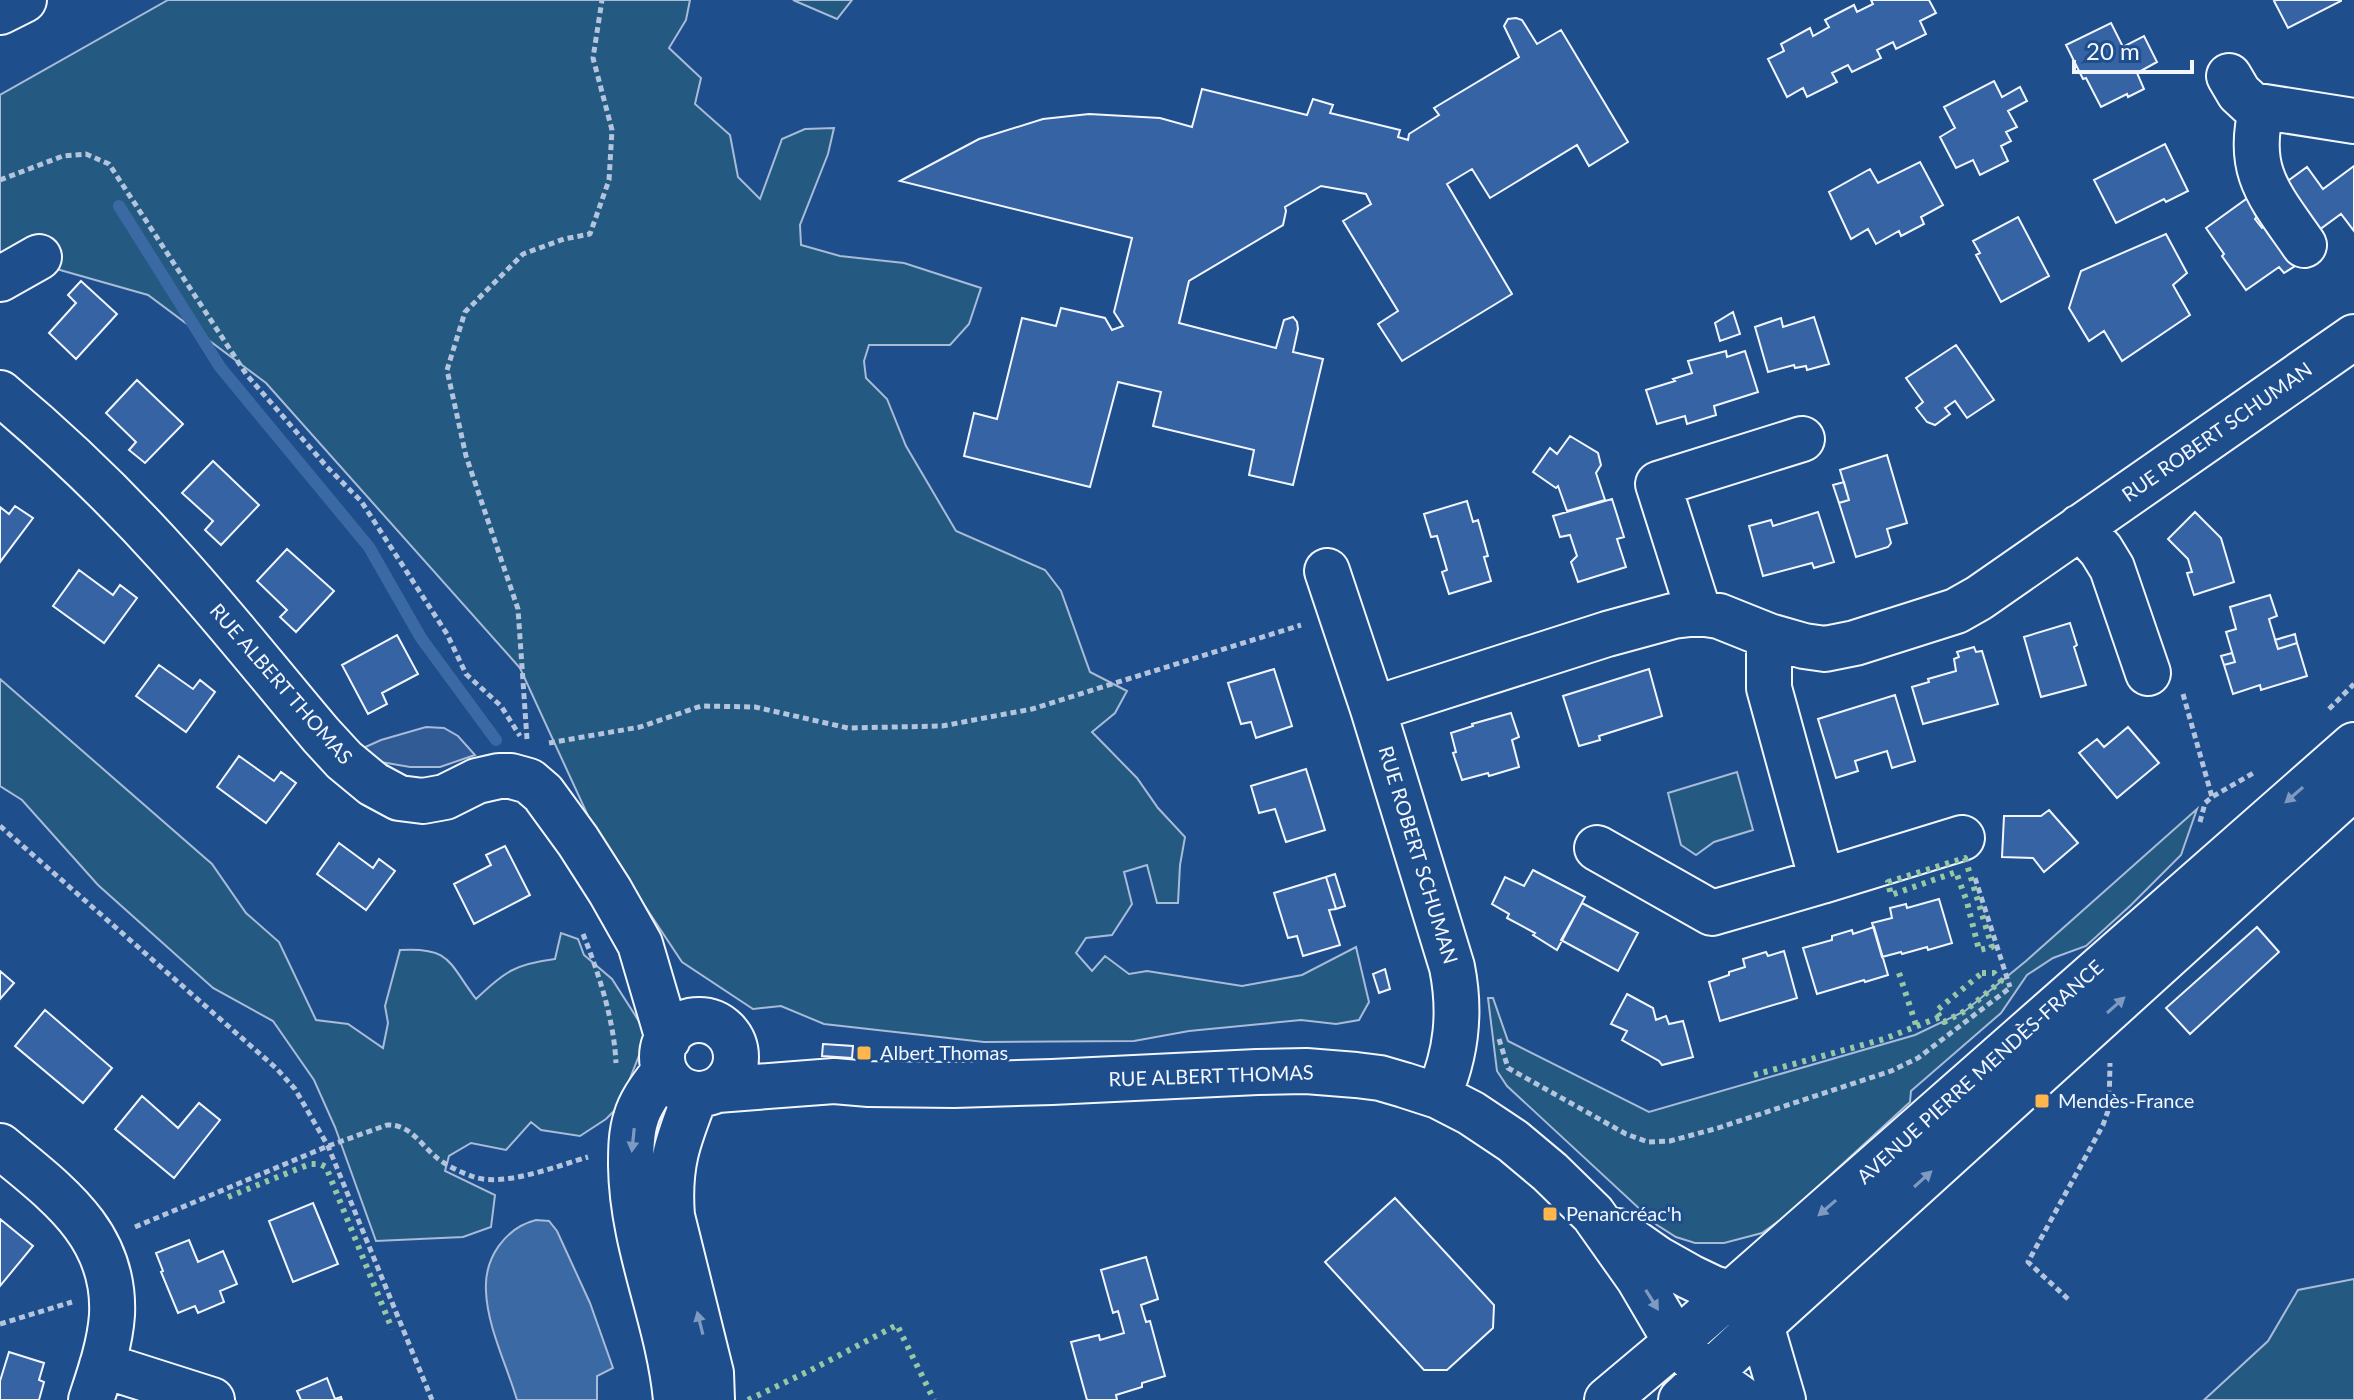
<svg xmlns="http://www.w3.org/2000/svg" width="2354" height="1400" font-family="Lato,sans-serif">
<rect width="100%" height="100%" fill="#1f4e8c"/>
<path fill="#245a82" stroke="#a8bbd7" stroke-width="2" d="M168 0H690L686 20 669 48 701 78 695 104 730 135 738 177 760 199 782 139 805 129 834 128 828 154 800 225 801 245 840 256 904 263 981 288 969 324 950 345H869L864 361 866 378 887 399 906 446 956 531 1045 570 1061 591 1090 672 1127 691 1115 713 1092 732 1137 778 1158 808 1185 837 1180 865 1178 903H1157L1147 865 1124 872 1132 904 1112 935 1086 938 1076 953 1092 971 1105 956 1129 974 1147 971 1242 986 1302 975 1356 947 1369 1002 1359 1020 1336 1024 1301 1020 1261 1024 1189 1031 1134 1041 984 1042 824 1024 781 1006 753 1009 682 962 595 831 520 668 266 383 148 295 53 268 0 258V95Z
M793 0H852L837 19Z
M0 679 212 864 246 913 279 942 316 1020 348 1024 383 1048 388 1023 385 1006 400 950C451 947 448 962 476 999 504 972 515 964 555 959L561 933 578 939 584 955 612 979 642 1026 644 1043 619 1106 606 1119 580 1136 541 1130 531 1122 506 1150 471 1143 449 1156 445 1171 495 1195 491 1227 463 1237 376 1241 335 1127 314 1080 273 1021 213 988 98 885 22 800 0 786Z
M1737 772 1753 830 1714 842 1696 855 1681 845 1668 793Z
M2197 809 2181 855 2131 905 2086 946 2053 958 2027 975 2001 1013 1911 1091 1910 1102 1786 1216 1762 1233 1724 1243H1695L1676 1237 1657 1225 1507 1086 1497 1071 1488 998H1493L1508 1041 1649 1112 1915 1035 1965 1011 2026 961Z
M2354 1279V1400H2204L2268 1341 2298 1290Z"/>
<path fill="#305b95" stroke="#a8bbd7" stroke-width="2" d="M426 727 444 728 458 736 475 755 440 767H410L381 762 361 749 381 740Z"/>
<path fill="#3b69a3" stroke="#a8bbd7" stroke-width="2" d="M536 1220 549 1221 557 1231 590 1303 613 1368 597 1376V1400H517C507 1366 487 1326 486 1291 484 1258 505 1228 536 1220Z"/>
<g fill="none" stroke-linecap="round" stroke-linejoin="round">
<path stroke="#3b69a3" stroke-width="12" d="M119 206 220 367 369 547 421 638 496 740"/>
</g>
<path fill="#3563a3" stroke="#f2f6ff" stroke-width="2" d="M1871 0H1929L1936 13 1920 21 1926 34 1896 49 1893 42 1877 50 1881 58 1852 72 1848 65 1832 73 1837 82 1807 97 1803 88 1787 97 1768 59 1784 51 1781 44 1810 28 1813 36 1829 27 1825 20 1854 5 1857 12 1873 4Z
M2276 0H2341V1L2288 28 2274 1Z
M1516 18 1522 20 1537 44 1561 30 1628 142 1589 166 1577 145 1490 198 1472 169 1447 184 1512 294 1402 361 1378 324 1398 311 1343 221 1371 204 1366 194 1321 186 1285 207 1286 211 1283 225 1189 281 1179 323 1276 348 1284 320 1293 317 1297 322 1298 329 1293 352 1323 359 1293 485 1249 475 1254 450 1153 426 1161 392 1118 382 1090 487 964 456 974 413 997 419 1022 318 1056 326 1061 308 1105 318 1112 330 1123 326 1114 312 1132 238 900 181 979 139 1043 119 1089 114 1160 118 1192 127 1202 89 1307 115 1313 99 1333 105 1330 113 1400 130 1398 137 1408 140 1409 134 1439 115 1434 108 1519 57 1504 26 1508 19Z
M2111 23 2123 47 2144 36 2157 62 2137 73 2144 89 2128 97 2127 94 2101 107 2086 78 2083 79 2066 45Z
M1994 81 2002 97 2020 87 2027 101 2008 111 2017 127 2006 132 2011 141 2001 146 2008 161 1980 175 1973 160 1956 168 1940 137 1955 128 1944 107Z
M2165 144 2188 191 2166 202 2164 199 2116 223 2094 180Z
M1920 162 1943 205 1921 217 1924 224 1901 236 1899 231 1876 244 1868 229 1851 239 1829 192 1870 169 1878 183Z
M2354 166V231L2341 214 2308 238 2274 191 2307 167 2323 189Z
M2249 197 2260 213 2255 219 2262 228 2274 220 2303 261 2284 273 2279 267 2246 290 2222 256 2224 254 2206 228Z
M2018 217 2049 276 2001 302 1976 255 1980 253 1973 241Z
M2166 234 2187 273 2173 285 2190 315 2122 361 2104 331 2089 341 2069 308 2081 271Z
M81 281 117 314 76 359 49 333 76 303 68 295Z
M1733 312 1740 334 1720 341 1715 323Z
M1814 317 1829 364 1807 370 1806 366 1795 368 1794 365 1768 372 1755 327 1781 318 1783 327Z
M1956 345 1994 400 1967 418 1955 401 1945 408 1950 414 1935 425 1927 422 1916 408 1923 402 1906 378Z
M1726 351 1727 357 1745 351 1758 392 1714 406 1716 415 1687 424 1685 416 1657 424 1646 390 1675 381 1673 379 1692 373 1688 361Z
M137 380 183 424 145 463 129 450 136 442 106 413Z
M1570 436 1598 453 1601 465 1596 473 1605 500 1567 511 1558 486 1556 488 1533 472 1550 448 1557 454Z
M1887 455 1907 523 1887 529 1891 543 1888 547 1856 557 1839 503 1849 500 1840 470Z
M213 461 259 505 221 545 205 530 213 521 182 493Z
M1844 482 1849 500 1839 503 1833 485Z
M1612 499 1624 537 1617 539 1626 567 1578 582 1571 562 1577 556 1570 535 1560 537 1553 516Z
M1467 501 1473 522 1478 520 1488 556 1484 557 1491 581 1449 594 1442 572 1447 570 1437 536 1431 537 1424 514Z
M15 506 33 518 0 562V507L9 514Z
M1818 512 1834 562 1814 568 1812 563 1763 576 1749 526 1771 520 1773 526Z
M2195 512 2221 538 2234 582 2194 595 2187 573 2192 572 2188 559 2168 539Z
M287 549 334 591 296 632 280 617 287 610 257 581Z
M79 570 113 595 120 585 137 598 104 643 53 606Z
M2270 595 2277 616 2269 619 2278 649 2297 643 2307 676 2261 690 2260 685 2233 694 2224 665 2235 662 2226 632 2236 629 2230 607Z
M2070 623 2077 645 2074 647 2086 685 2041 697 2024 637Z
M2295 634 2297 643 2278 649 2275 640Z
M397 635 418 674 382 693 387 704 368 714 342 665Z
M1974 647 1976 652 1982 651 1998 704 1923 724 1912 687 1929 682 1928 679 1956 671 1954 659 1959 657 1957 652Z
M2232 653 2235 662 2224 665 2221 656Z
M159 665 193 689 200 680 215 692 186 732 136 696Z
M1274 669 1292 726 1256 738 1251 722 1241 724 1228 683Z
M1649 669 1662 716 1599 736 1600 740 1579 746 1563 696Z
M1895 695 1915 761 1892 768 1887 751 1855 761 1858 771 1836 778 1818 719Z
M1511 713 1519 737 1512 740 1519 767 1489 776 1488 773 1462 780 1453 753 1456 752 1451 733 1473 726 1472 724Z
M2128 727 2159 763 2117 798 2079 753 2097 739 2104 747Z
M239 756 274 781 281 772 296 783 266 823 217 787Z
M1306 769 1325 830 1286 842 1275 809 1259 813 1251 786Z
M2049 810 2078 843 2044 872 2033 858 2002 857 2004 816H2041Z
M339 843 373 868 379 859 395 871 366 910 317 874Z
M505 846 530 895 474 924 454 884 491 865 486 855Z
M1533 870 1585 897 1557 950 1533 935 1535 933 1507 918 1509 914 1492 904 1505 877 1524 886Z
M1335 874 1345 906 1336 909 1326 877Z
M1326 877 1336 909 1329 910 1340 945 1303 956 1297 936 1288 938 1274 893Z
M1939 899 1952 943 1928 950 1927 947 1902 954 1901 952 1882 957 1872 923 1892 918 1890 908 1906 904 1907 908Z
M1582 903 1638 933 1618 971 1561 940Z
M1874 927 1888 975 1865 982 1864 980 1817 994 1803 948 1832 940V936L1852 930 1853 934Z
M2257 927 2279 952 2190 1034 2166 1008Z
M1784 951 1797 998 1720 1021 1709 982 1729 975V972L1745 967 1743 959 1766 952 1768 956Z
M1385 969 1390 989 1379 993 1373 974Z
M0 971 14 983 0 999Z
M1627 994 1653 1008 1656 1020 1666 1016 1669 1024 1683 1021 1693 1057 1662 1065 1659 1061 1622 1040 1627 1031 1611 1024Z
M45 1010 112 1068 83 1103 15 1046Z
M823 1044 853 1046 852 1058 822 1056Z
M142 1096 178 1128 199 1103 220 1120 174 1178 115 1129Z
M1395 1198 1494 1305 1493 1328 1447 1370H1424L1325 1262Z
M313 1203 338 1264 293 1282 269 1221Z
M0 1219 33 1246 0 1286Z
M189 1240 198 1262 223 1251 237 1284 220 1291 224 1302 198 1313 195 1306 178 1313 161 1272 163 1271 156 1253Z
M1146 1257 1158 1299 1141 1305 1146 1322 1150 1321 1165 1376 1142 1383V1387L1116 1395 1117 1400H1087L1071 1342 1099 1335 1100 1340 1124 1333 1118 1311 1113 1313 1101 1270Z
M9 1352 44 1363 39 1380 44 1382 39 1400H0V1381Z
M327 1378 335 1399 341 1397 342 1400H301L297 1391Z"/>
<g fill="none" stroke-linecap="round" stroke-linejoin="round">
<g stroke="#f2f6ff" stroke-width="48">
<path id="minor" d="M2229 76 2239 93 2252 105 2354 121
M2262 107C2245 171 2270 196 2304 245
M0 279 39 257
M0 393C61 444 118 499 171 558 223 615 271 676 321 735L344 760 373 784 399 798 423 801 445 797 477 781 499 776H511L529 781 543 793 578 841 610 891 640 944 668 1039
M2080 527 2101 550 2112 568 2148 673
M1327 571 1373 709 1452 967C1461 1012 1457 1053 1438 1096
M1699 613 1658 484 1802 439
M1373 709 1607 634 1673 616 1699 613 1719 616 1769 636 1804 646 1825 649 1855 643 1956 611 1979 598 2354 337
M1597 848 1712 913 1822 881 1769 688V636
M1822 881 1962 838
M662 1057a37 37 0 1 1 74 0a37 37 0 1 1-74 0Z
M664 1071C654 1085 641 1100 636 1118 631 1133 631 1150 631 1166 632 1247 669 1321 676 1400
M717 1090 834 1081 869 1084 954 1085 1052 1082 1257 1072 1306 1071 1356 1075 1380 1078 1404 1085 1438 1096 1471 1113 1513 1141 1550 1172 1593 1214 1639 1279 1676 1342 1708 1375 1743 1400
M696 1094C678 1140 668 1165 672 1216L711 1373 712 1400
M0 1146C55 1192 116 1233 112 1315 110 1344 100 1373 91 1400
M1618 1231 1658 1259 1690 1277 1713 1288 1730 1293 1761 1325 1783 1400
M102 1365 212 1400
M1607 1400 1676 1342 2354 745
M1681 1400 1761 1325 2354 787"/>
</g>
<g stroke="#f2f6ff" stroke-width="48">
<path id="highway" d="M0 12 24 0"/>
</g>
<path stroke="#b3c4dc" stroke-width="5" stroke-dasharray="6 4" stroke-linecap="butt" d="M0 180 63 156 86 154 109 164 246 374 327 467 361 501 447 634 466 674 501 706 520 736
M2183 694 2212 797
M2329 709 2354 684
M527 739 518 609 466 456 447 370 465 312 523 254 564 239 590 234 609 180 612 130 593 58 602 0
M549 743 640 727 701 706 755 707 848 728 942 726 1032 709 1301 625
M2200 822 2205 803 2212 797 2255 772
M0 826 276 1068 295 1089 328 1146 432 1400
M1975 878 2010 987
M583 934C599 974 614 1020 616 1063
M1499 1039 1508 1068 1626 1134 1648 1142 1670 1141 1718 1128 1891 1071 1918 1058 2011 987
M135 1227 328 1146 387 1125C410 1124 420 1144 436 1157 445 1165 462 1173 474 1177 505 1187 557 1166 588 1157
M2068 1299 2028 1262 2103 1125 2109 1108 2110 1063
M0 1324 72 1302"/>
<use href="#minor" stroke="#1f4e8c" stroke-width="44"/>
<use href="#highway" stroke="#1f4e8c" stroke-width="44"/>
<path stroke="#97c8a6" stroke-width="6" stroke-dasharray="4 6" stroke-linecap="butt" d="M1965 858 1992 947 1979 950 1967 902 1956 872 1891 895 1888 882Z
M1899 973 1917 1028
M1982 973H1994L2001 981 1965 1011 1944 1022 1936 1011Z
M1754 1075 1884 1039 1940 1017
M228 1197 310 1164H320L326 1167 392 1329
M748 1400 811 1370 897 1325 934 1400"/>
</g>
<defs><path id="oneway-solid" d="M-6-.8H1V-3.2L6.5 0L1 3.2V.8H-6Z" transform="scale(2)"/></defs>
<g fill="#7e9ac0">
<use href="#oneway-solid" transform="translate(2294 795) rotate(139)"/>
<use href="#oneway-solid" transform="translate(2116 1005) rotate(-42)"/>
<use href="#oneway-solid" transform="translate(633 1140) rotate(96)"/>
<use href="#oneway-solid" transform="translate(1923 1179) rotate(-42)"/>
<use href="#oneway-solid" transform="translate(1827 1208) rotate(139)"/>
<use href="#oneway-solid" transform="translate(1652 1300) rotate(58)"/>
<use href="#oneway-solid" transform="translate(700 1323) rotate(-104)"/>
</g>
<g fill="#ffb74d" stroke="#1f4e8c" stroke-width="3">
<rect x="856" y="1045" width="16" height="16" rx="4"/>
<rect x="2034" y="1093" width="16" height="16" rx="4"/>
<rect x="1542" y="1206" width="16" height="16" rx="4"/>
</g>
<g text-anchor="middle" stroke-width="6" stroke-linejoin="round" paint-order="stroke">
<g font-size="20" fill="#f2f6ff" stroke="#1f4e8c">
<text transform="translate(2217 432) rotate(-35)" y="7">RUE ROBERT SCHUMAN</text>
<text transform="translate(281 684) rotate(49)" y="7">RUE ALBERT THOMAS</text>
<text transform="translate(1418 855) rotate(73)" y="7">RUE ROBERT SCHUMAN</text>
<text transform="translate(1980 1072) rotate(-42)" y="7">AVENUE PIERRE MENDÈS-FRANCE</text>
<text transform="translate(1211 1076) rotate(-2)" y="7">RUE ALBERT THOMAS</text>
</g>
<g font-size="20" fill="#f2f6ff" stroke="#1f4e8c" text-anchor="start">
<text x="880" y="1060">Albert Thomas</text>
<text x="2058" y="1108">Mendès-France</text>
<text x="1566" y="1221">Penancréac'h</text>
</g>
</g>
<path d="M2074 60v12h118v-12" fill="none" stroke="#f2f6ff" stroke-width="4"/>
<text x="2086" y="60" font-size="24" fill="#f2f6ff" stroke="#1f4e8c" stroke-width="6" paint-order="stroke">20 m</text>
</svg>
